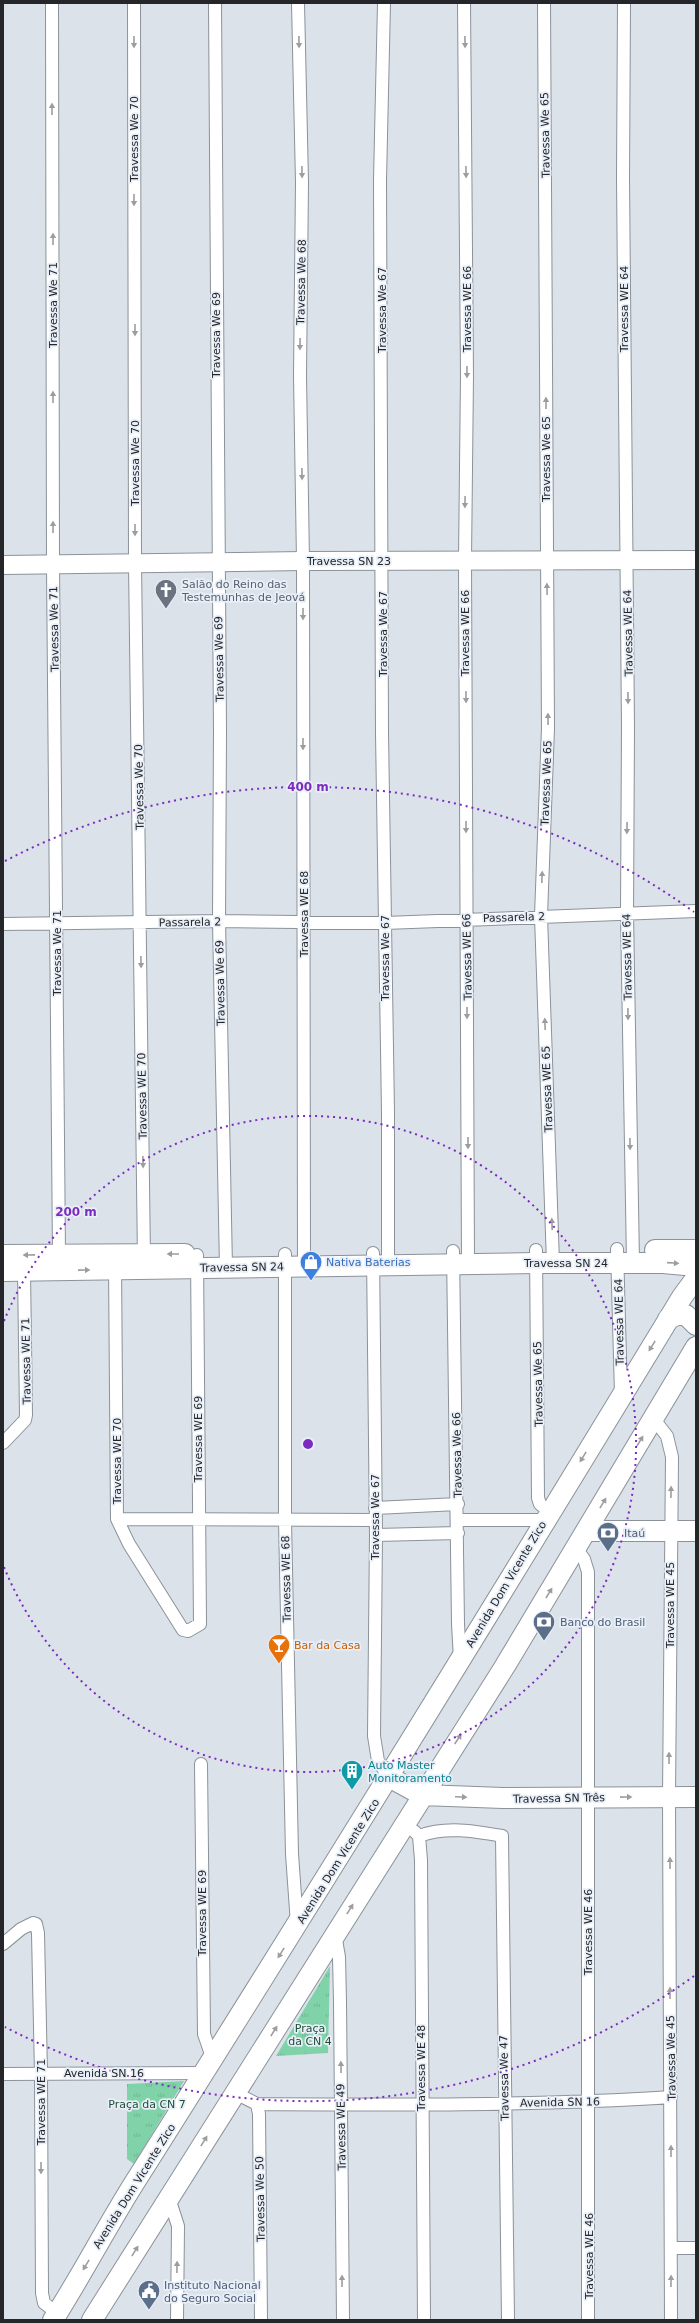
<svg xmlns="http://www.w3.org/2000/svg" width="699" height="2323" font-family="'DejaVu Sans',sans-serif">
<defs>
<pattern id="park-tufts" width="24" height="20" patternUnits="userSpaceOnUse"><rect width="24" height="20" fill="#80d3a9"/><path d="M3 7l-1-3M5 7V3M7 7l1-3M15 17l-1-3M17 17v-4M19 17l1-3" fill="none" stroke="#6eb591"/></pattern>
</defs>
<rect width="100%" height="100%" fill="#dbe2ea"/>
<path fill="url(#park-tufts)" d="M330 1966 328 2053 276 2056Z
M184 2081 134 2164 127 2159V2084Z"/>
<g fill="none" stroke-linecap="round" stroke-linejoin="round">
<g stroke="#8b9299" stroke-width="14">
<path id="street" d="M52 3 53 566 59 1255
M134 3 135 563 144 1260
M215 3 220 732 219 921 226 1267
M298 3 302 182 300 376 303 561 304 1266
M384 3 380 180 382 733 388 1112V1265
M464 3 467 376 465 560 468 1263
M544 3 548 728 541 916 553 1263
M624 3 623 178 628 727 627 913 633 1262
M3 924 219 921 385 923 696 911
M617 1249 621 1394
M536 1250 538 1498 540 1504 550 1512
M453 1251 458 1624 460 1659
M373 1253 376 1535 374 1736 378 1761 389 1777
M285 1254V1521L292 1854 297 1924
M115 1264 117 1519 129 1544 183 1630 188 1631 200 1624 197 1255
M653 1418 667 1436 672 1457 669 1797 671 2320
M3 1443 25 1420 26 1415 24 1271
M375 1508 458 1504
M117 1519 376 1520
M458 1520H545
M376 1535 458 1533
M576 1548 584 1559 588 1572V2320
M201 1764 204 2034 213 2060
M414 1831 419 1836 421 1860 424 2320
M419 1836C446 1826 474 1831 502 1836L508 2320
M335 1934 339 1957 340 2002 343 2320
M3 1944 21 1929 33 1923 36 1924 38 1933 41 2073 42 2293 44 2303 57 2313
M3 2074 205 2073
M235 2093 257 2104 259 2114 261 2320
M257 2104C395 2105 534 2106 671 2097
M169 2198 178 2226 177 2320
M671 2248H696"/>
</g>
<g stroke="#8b9299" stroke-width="20">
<path id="secondary" d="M3 565 303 561 696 560"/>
</g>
<g stroke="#8b9299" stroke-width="22">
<path id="primary" d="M655 1250H696
M3 1255 185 1254
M3 1271 536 1263H663L696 1266
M668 1319 677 1315H686L696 1325
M586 1531H696
M389 1777 422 1795 503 1798 696 1797
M53 2320C81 2276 105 2230 133 2185 319 1891 501 1595 682 1297L696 1278
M92 2320 505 1666 696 1347"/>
</g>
<use href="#street" stroke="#fff" stroke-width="12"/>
<use href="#secondary" stroke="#fff" stroke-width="18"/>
<use href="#primary" stroke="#fff" stroke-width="20"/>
</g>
<defs><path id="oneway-solid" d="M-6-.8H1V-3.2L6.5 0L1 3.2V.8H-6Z"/></defs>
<g fill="#9c9d9f">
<use href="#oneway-solid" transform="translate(134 42) rotate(90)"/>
<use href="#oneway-solid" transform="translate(299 42) rotate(89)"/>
<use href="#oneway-solid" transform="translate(465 42) rotate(89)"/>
<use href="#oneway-solid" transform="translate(52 109) rotate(-90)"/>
<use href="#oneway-solid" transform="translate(302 172) rotate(89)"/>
<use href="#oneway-solid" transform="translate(466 172) rotate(89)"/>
<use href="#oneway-solid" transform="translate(134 200) rotate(90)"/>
<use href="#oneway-solid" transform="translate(53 239) rotate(-90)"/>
<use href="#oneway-solid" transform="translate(135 330) rotate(90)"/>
<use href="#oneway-solid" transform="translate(300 344) rotate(91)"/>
<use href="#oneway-solid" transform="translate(467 372) rotate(90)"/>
<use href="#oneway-solid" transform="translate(53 397) rotate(-90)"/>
<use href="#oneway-solid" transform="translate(546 403) rotate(-90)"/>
<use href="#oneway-solid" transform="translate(302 474) rotate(89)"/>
<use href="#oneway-solid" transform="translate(465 502) rotate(91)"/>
<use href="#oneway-solid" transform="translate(53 527) rotate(-90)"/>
<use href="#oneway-solid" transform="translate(135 530) rotate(90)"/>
<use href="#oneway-solid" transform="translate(547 589) rotate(-91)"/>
<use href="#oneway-solid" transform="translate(303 614) rotate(90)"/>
<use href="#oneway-solid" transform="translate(466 697) rotate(90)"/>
<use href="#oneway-solid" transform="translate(628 698) rotate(89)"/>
<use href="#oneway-solid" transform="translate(548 719) rotate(-91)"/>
<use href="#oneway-solid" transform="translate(303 744) rotate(90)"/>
<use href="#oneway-solid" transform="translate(466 827) rotate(90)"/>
<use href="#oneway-solid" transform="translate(627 828) rotate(91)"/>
<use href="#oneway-solid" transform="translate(542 877) rotate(-88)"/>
<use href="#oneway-solid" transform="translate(141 962) rotate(89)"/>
<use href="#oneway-solid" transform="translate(467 1013) rotate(90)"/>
<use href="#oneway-solid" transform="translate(628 1014) rotate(89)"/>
<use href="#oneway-solid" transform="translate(545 1024) rotate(-92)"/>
<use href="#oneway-solid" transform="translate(468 1143) rotate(90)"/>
<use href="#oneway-solid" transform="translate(630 1144) rotate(89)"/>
<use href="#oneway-solid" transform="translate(143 1162) rotate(89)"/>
<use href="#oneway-solid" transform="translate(552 1224) rotate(-92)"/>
<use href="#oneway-solid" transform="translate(173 1254) rotate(-180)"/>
<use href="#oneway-solid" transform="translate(29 1255) rotate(179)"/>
<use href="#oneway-solid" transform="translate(673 1263) rotate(4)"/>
<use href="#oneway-solid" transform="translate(84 1270) rotate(-1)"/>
<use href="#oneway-solid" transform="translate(652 1346) rotate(122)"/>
<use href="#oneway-solid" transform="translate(640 1441) rotate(-59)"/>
<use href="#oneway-solid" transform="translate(583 1457) rotate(121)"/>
<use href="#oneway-solid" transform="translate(671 1492) rotate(-89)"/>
<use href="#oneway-solid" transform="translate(603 1503) rotate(-59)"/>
<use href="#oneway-solid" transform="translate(549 1593) rotate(-59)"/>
<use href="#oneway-solid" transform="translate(458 1739) rotate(-57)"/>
<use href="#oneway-solid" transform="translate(669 1758) rotate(-90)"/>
<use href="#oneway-solid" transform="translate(461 1797) rotate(2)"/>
<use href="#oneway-solid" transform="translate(626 1797) rotate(-1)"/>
<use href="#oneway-solid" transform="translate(670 1863) rotate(-90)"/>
<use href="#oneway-solid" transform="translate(350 1909) rotate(-58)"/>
<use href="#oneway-solid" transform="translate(281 1953) rotate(122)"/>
<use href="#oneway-solid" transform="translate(670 1993) rotate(-90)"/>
<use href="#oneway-solid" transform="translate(274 2031) rotate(-58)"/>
<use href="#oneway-solid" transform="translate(341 2067) rotate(-91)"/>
<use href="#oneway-solid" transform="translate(204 2141) rotate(-58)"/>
<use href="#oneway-solid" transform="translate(671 2151) rotate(-90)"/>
<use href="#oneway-solid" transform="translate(41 2168) rotate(90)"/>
<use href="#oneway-solid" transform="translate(135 2251) rotate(-58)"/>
<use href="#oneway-solid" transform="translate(86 2265) rotate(121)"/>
<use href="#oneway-solid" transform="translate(177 2267) rotate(-89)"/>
<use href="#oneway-solid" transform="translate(342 2281) rotate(-90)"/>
<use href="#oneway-solid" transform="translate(671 2281) rotate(-89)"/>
</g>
<g fill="none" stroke="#7b2cbf" stroke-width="2" stroke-dasharray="2 4">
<path d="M4 1321A328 328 0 1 1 4 1567"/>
<path d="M694 1976A657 657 0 0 1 5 2027M5 861A657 657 0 0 1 694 912"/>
</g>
<defs>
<g id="church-pin" transform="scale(1.15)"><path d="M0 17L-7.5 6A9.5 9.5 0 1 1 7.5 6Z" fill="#6b7280" stroke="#e8eff8"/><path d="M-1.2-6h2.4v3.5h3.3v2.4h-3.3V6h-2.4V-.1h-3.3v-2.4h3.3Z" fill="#fff"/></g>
<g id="shop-pin" transform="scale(1.15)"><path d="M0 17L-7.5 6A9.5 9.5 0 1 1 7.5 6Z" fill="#3f7fe0" stroke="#e8eff8"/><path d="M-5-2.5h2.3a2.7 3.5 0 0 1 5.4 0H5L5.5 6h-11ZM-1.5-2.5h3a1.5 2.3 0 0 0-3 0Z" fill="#fff"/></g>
<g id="bank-pin" transform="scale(1.15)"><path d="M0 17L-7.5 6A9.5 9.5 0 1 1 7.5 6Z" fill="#5c6f8a" stroke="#e8eff8"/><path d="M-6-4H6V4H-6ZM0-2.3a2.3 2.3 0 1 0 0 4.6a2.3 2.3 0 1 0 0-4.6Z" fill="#fff"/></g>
<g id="bar-pin" transform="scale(1.15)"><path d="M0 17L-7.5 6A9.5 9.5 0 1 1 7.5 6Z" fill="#e8710a" stroke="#e8eff8"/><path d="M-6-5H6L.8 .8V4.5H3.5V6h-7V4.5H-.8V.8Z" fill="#fff"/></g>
<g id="building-pin" transform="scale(1.15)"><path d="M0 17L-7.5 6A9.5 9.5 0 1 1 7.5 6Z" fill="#0f9aa8" stroke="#e8eff8"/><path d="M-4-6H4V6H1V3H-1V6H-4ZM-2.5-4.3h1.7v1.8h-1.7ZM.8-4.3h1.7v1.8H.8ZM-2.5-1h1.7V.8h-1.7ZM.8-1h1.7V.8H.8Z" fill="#fff"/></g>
<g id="civic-pin" transform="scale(1.15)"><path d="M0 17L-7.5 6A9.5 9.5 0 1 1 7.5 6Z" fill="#5c6f8a" stroke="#e8eff8"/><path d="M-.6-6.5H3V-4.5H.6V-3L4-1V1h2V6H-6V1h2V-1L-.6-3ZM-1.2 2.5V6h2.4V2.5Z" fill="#fff"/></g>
</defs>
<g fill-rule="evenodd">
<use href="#church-pin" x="166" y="590"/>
<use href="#shop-pin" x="311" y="1262"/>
<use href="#bank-pin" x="608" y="1533"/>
<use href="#bank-pin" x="544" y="1622"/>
<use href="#bar-pin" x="279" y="1645"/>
<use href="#building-pin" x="352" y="1771"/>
<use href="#civic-pin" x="149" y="2291"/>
</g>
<g text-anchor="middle" stroke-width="3.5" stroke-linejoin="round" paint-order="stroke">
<g font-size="11" fill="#242629" stroke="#e8eff8">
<text transform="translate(545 135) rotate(-91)" y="4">Travessa We 65</text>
<text transform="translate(134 139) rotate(-90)" y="4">Travessa We 70</text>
<text transform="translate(301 282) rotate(-89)" y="4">Travessa We 68</text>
<text transform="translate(53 305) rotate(-90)" y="4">Travessa We 71</text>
<text transform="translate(467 309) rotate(-90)" y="4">Travessa WE 66</text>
<text transform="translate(624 309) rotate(-90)" y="4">Travessa WE 64</text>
<text transform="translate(382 310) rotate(-90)" y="4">Travessa We 67</text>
<text transform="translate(216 335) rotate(-90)" y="4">Travessa We 69</text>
<text transform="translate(546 459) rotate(-90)" y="4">Travessa We 65</text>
<text transform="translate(135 463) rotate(-90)" y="4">Travessa We 70</text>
<text x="349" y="565">Travessa SN 23</text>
<text transform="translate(54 629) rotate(-91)" y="4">Travessa We 71</text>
<text transform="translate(465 633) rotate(-90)" y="4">Travessa WE 66</text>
<text transform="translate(628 633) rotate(-91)" y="4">Travessa WE 64</text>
<text transform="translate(383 634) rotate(-90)" y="4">Travessa We 67</text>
<text transform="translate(219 659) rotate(-91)" y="4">Travessa We 69</text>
<text transform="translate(546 783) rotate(-88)" y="4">Travessa We 65</text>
<text transform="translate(139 787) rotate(-91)" y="4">Travessa We 70</text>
<text transform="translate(304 914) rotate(-90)" y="4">Travessa WE 68</text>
<text transform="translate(514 917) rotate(-2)" y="4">Passarela 2</text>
<text transform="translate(190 922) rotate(-1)" y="4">Passarela 2</text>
<text transform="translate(57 953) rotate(-90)" y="4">Travessa We 71</text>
<text transform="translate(467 957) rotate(-91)" y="4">Travessa WE 66</text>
<text transform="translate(627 957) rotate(-91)" y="4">Travessa WE 64</text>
<text transform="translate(385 958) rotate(-90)" y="4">Travessa We 67</text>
<text transform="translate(220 983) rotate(-91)" y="4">Travessa We 69</text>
<text transform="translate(547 1089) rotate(-92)" y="4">Travessa WE 65</text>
<text transform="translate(142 1096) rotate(-91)" y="4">Travessa WE 70</text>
<text x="566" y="1267">Travessa SN 24</text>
<text transform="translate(242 1267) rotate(-1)" y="4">Travessa SN 24</text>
<text transform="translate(619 1322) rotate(-91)" y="4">Travessa WE 64</text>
<text transform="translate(26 1361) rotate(-91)" y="4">Travessa WE 71</text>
<text transform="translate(538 1384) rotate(-91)" y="4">Travessa We 65</text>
<text transform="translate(198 1439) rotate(-90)" y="4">Travessa WE 69</text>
<text transform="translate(457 1455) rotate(-91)" y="4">Travessa We 66</text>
<text transform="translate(117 1461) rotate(-90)" y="4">Travessa WE 70</text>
<text transform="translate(375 1517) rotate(-90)" y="4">Travessa We 67</text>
<text transform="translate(286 1579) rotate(-91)" y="4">Travessa WE 68</text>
<text transform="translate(506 1584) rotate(-59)" y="4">Avenida Dom Vicente Zico</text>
<text transform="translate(670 1605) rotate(-90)" y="4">Travessa WE 45</text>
<text transform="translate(559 1798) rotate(-1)" y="4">Travessa SN Três</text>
<text transform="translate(338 1861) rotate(-58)" y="4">Avenida Dom Vicente Zico</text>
<text transform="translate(202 1913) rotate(-90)" y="4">Travessa WE 69</text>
<text transform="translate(588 1932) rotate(-90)" y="4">Travessa WE 46</text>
<text transform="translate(671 2058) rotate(-91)" y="4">Travessa We 45</text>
<text transform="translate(421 2068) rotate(-90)" y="4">Travessa WE 48</text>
<text x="104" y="2077">Avenida SN 16</text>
<text transform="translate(504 2078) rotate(-91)" y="4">Travessa We 47</text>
<text transform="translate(41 2102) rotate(-90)" y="4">Travessa WE 71</text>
<text transform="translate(560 2102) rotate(-1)" y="4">Avenida SN 16</text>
<text transform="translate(341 2127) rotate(-91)" y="4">Travessa WE 49</text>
<text transform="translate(134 2186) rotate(-58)" y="4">Avenida Dom Vicente Zico</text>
<text transform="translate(260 2199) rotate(-91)" y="4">Travessa We 50</text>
<text transform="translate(589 2256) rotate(-90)" y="4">Travessa WE 46</text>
</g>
<g font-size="11" fill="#5b616d" stroke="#e8eff8" text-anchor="start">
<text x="182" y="588">Salão do Reino das<tspan x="182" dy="13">Testemunhas de Jeová</tspan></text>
</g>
<g font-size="11" fill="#366cbe" stroke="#e8eff8" text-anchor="start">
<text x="326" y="1266">Nativa Baterias</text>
</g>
<g font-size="11" fill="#4e5e75" stroke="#e8eff8" text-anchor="start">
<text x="624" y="1537">Itaú</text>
<text x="560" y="1626">Banco do Brasil</text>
<text x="164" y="2289">Instituto Nacional<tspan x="164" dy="13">do Seguro Social</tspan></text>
</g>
<g font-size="11" fill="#c56008" stroke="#e8eff8" text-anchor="start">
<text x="294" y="1649">Bar da Casa</text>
</g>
<g font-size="11" fill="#0d838f" stroke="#e8eff8" text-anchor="start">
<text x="368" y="1769">Auto Master<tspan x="368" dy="13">Monitoramento</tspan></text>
</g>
<g font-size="11" fill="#204e38" stroke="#e8eff8">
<text x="310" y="2032">Praça<tspan x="310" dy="13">da CN 4</tspan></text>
<text x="147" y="2108">Praça da CN 7</text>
</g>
</g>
<circle cx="308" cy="1444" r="6" fill="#7b2cbf" stroke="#e8eff8" stroke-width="2"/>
<g font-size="12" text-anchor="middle" font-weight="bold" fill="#7b2cbf" stroke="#e8eff8" stroke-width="3.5" stroke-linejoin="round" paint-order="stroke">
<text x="308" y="791">400 m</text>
<text x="76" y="1216">200 m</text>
</g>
<rect width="699" height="2323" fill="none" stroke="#242629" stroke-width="8"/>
</svg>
